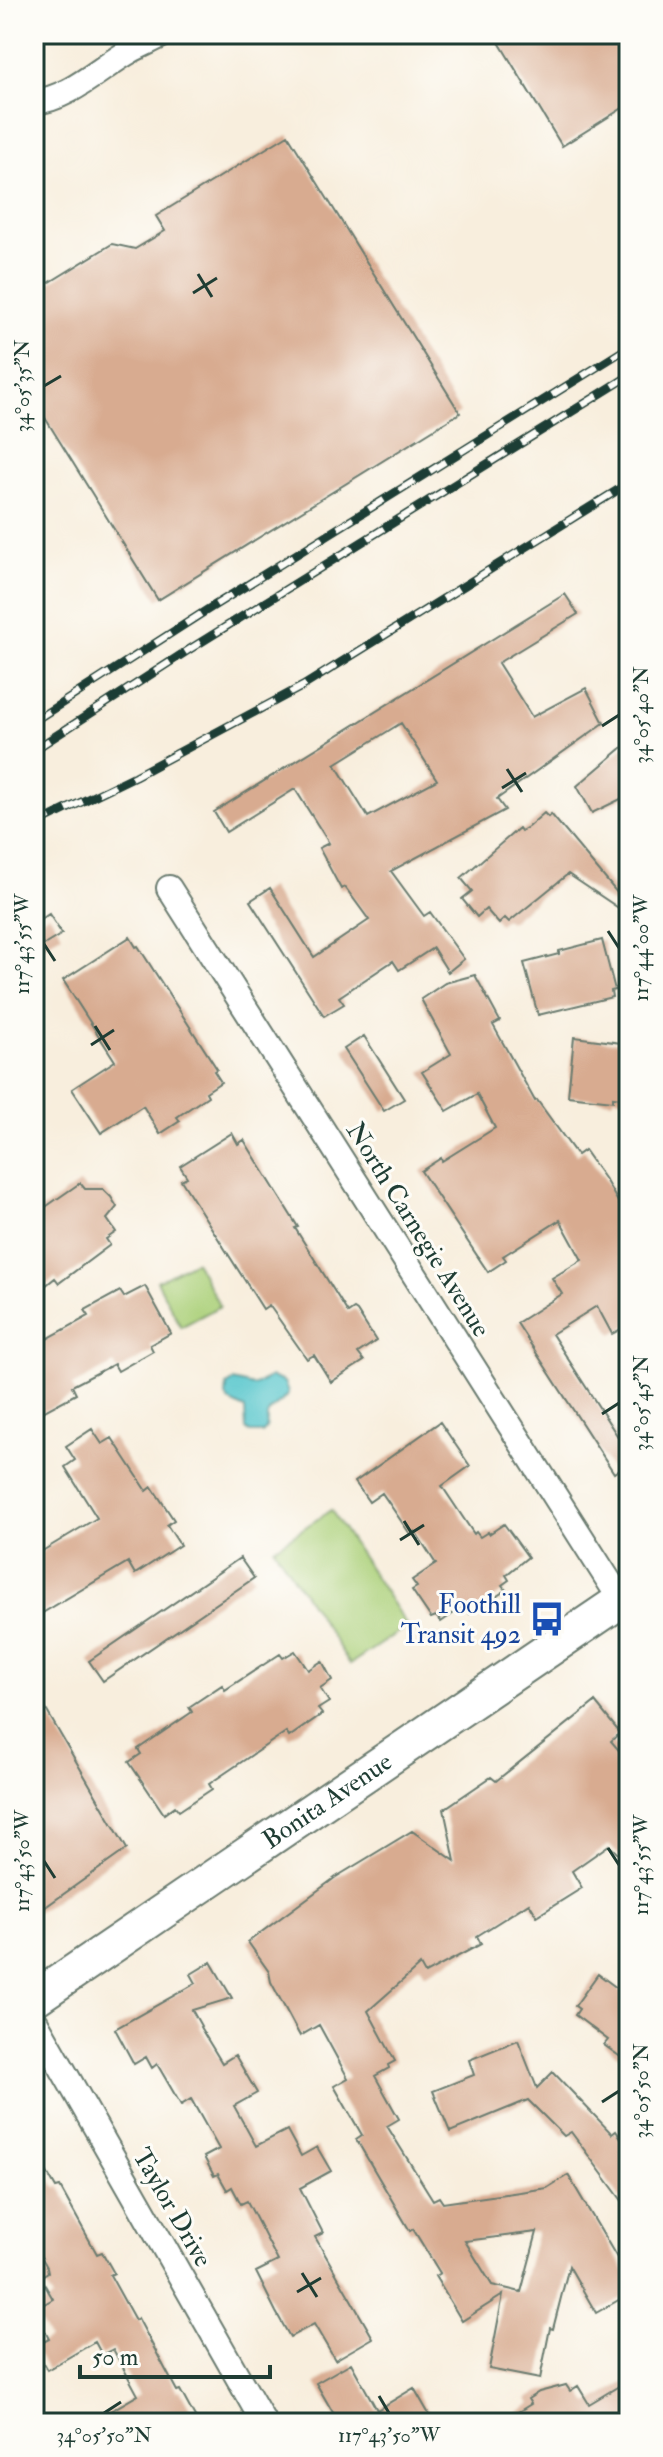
<svg xmlns="http://www.w3.org/2000/svg" width="663" height="2457" font-family="'IM FELL Double Pica',serif">
<rect width="100%" height="100%" fill="#fdfcf7"/>
<filter id="ink" filterUnits="userSpaceOnUse"><feTurbulence type="fractalNoise" baseFrequency=".0125" numOctaves="2"/><feDisplacementMap in="SourceGraphic" scale="16" xChannelSelector="R" yChannelSelector="G"/><feConvolveMatrix kernelMatrix="1 2 1 2 8 2 1 2 1" color-interpolation-filters="sRGB"/></filter>
<filter id="wash" filterUnits="userSpaceOnUse"><feTurbulence type="fractalNoise" baseFrequency=".006" numOctaves="4" result="noise"/><feDisplacementMap in="SourceGraphic" scale="32" xChannelSelector="R" yChannelSelector="G"/><feGaussianBlur stdDeviation="1.8" result="paint"/><feColorMatrix in="noise" values="0 0 0 0 0 0 0 0 0 0 0 0 0 0 0 0 0 1.4 0 .05"/><feComposite in="paint" operator="in"/></filter>
<g filter="url(#wash)">
<rect width="100%" height="100%" fill="#f8eedd"/>
<path fill="#abd079" stroke="#658656" stroke-width="2" d="M195 1261 220 1306 181 1327 157 1281Z
M331 1510 407 1626 350 1664 274 1548Z"/>
<path fill="#5ac7cd" stroke="#3c8280" stroke-width="2" d="M271 1377 284 1382 288 1393C282 1405 269 1407 267 1416 267 1421 267 1425 266 1429L262 1433H250L246 1430 245 1409 229 1401 226 1396 227 1385 233 1381 253 1386Z"/>
<g id="blocks">
<path fill="#d8ab90" fill-rule="evenodd" d="M494 34H629V104L562 146Z
M288 135 460 413 158 600 34 400V292L112 244 135 249 165 231 156 216Z
M565 594 578 614 498 663 532 717 586 688 604 723 497 799 505 810 391 871 424 916 430 912 464 959 448 972 433 948 399 970 393 961 339 997 344 1004 324 1016 250 901 270 888 314 957 369 920 345 887 341 889 319 848 329 843 295 789 226 832 214 812ZM401 723 437 780 368 817 335 764Z
M629 742V795L592 813 577 786Z
M544 813 548 817 551 814 629 907 626 913 568 874 509 922 505 918 499 924 486 909 477 917 462 899 472 891 461 878 519 828 521 831 528 827Z
M49 914 62 934 34 951V924Z
M130 937 136 947 138 946 217 1069 214 1071 221 1082 206 1092 208 1096 177 1117 180 1121 160 1134 143 1106 101 1133 72 1089 115 1061 63 980Z
M602 940 615 990 611 991 612 997 538 1015 524 963 559 954V951Z
M475 975 500 1021 493 1025 535 1101 537 1100 577 1155 584 1150 606 1181 629 1221V1325L612 1334 597 1306 552 1334 629 1454V1463L614 1473 517 1323 562 1294 552 1278 582 1260 560 1220 503 1256 506 1260 488 1272 421 1171 441 1158 442 1161 495 1128 477 1094 447 1111 422 1072 451 1054 421 999 445 983Z
M364 1036 404 1099 384 1111 344 1049Z
M574 1037 629 1044V1099L613 1097V1101L568 1096Z
M232 1133 238 1144 244 1140 298 1227 295 1228 348 1313 354 1309 357 1311 376 1341 358 1353 364 1361 331 1382 314 1355 307 1359 269 1305 263 1309 181 1180 187 1177 180 1166Z
M80 1183 85 1189H103L111 1197 117 1207 107 1219 116 1232 106 1239 110 1245 59 1283 55 1278 45 1286 43 1283 34 1289V1215Z
M145 1286 171 1333 150 1345 153 1351 118 1371 114 1364 72 1386 76 1394 41 1413 34 1399V1346L89 1316 85 1310 120 1291 124 1297Z
M440 1422 470 1466 442 1486 474 1534 476 1532 480 1537 488 1532 489 1534 504 1524 528 1557 506 1575 509 1580 502 1585 506 1590 470 1614 464 1606 441 1622 436 1616 431 1618 412 1590 417 1587 412 1580 436 1564 415 1531 410 1534 382 1493 369 1502 355 1482Z
M92 1429 102 1444 112 1438 147 1491 152 1487 174 1520 167 1525 180 1545 135 1574 128 1562 34 1618V1556L97 1518 65 1467 75 1460 66 1446Z
M240 1558 254 1578 103 1681 89 1661Z
M295 1651 308 1670 322 1661 332 1680 320 1688 329 1702 318 1709 322 1714 289 1737 286 1732 265 1746 209 1784 212 1789 179 1811 175 1806 164 1814 129 1762 141 1754 138 1749 192 1712 189 1707 222 1685 225 1690 280 1654 283 1658Z
M34 1689 127 1849 34 1915Z
M595 1702 620 1733 611 1741 629 1762V1865L609 1845 572 1871 582 1888 537 1916 529 1903 477 1936 481 1944 425 1974 420 1965 368 2011 395 2061 388 2065 389 2068 375 2076 399 2119 387 2126 433 2200 439 2197 443 2203 547 2188 568 2175 629 2278V2294L596 2313 569 2266 553 2329 550 2328 540 2379 489 2369 503 2295 462 2321 435 2276 440 2273 413 2229 410 2231 356 2139 362 2135 334 2086 348 2078 319 2025 300 2036 271 1982 269 1972 248 1942 336 1877 412 1831 455 1861 444 1809 491 1777 496 1781ZM537 2232 521 2292 492 2285 465 2241Z
M211 1962 232 1998 192 2010 201 2026 200 2027 222 2063 235 2055 257 2093 234 2106 256 2146 287 2130 301 2156 317 2147 331 2171 300 2188 323 2233 315 2237 373 2338 335 2360 314 2324 290 2337 276 2312 256 2272 278 2261 247 2201 241 2204 232 2187 227 2190 218 2174 214 2176 204 2157 219 2149 191 2099 181 2105 157 2064 152 2068 146 2057 134 2064 115 2029 196 1983 191 1974Z
M598 1974 629 1997V2063L604 2045 608 2040 575 2015 579 2009 575 2006Z
M518 2040 537 2088 553 2072 612 2134 616 2131 629 2149V2210L571 2132 564 2136 528 2100 450 2132 433 2091 474 2075 469 2060Z
M34 2150 56 2188 60 2187 97 2254 102 2252 114 2273 110 2275 135 2320 138 2318 177 2391 180 2390 198 2423H90L138 2395 113 2349 102 2355 95 2342 47 2370 34 2347 49 2339 34 2310 53 2299 40 2277 48 2272 47 2267 34 2244Z
M351 2363 377 2410 414 2388 434 2423H339L316 2383Z
M629 2380V2423H500L531 2404 528 2399 539 2392 566 2385 570 2391 578 2386 589 2404Z"/>
</g>
</g>
<g filter="url(#ink)">
<use href="#blocks" fill-opacity="0" stroke="#6b7b6f" stroke-width="2"/>
<g fill="none" stroke-linecap="round" stroke-linejoin="round">
<g stroke="#6b7b6f" stroke-width="28">
<path id="minor" d="M34 102C69 99 100 68 130 51 141 45 153 40 164 34
M169 888 621 1600
M34 2019 264 2423"/>
</g>
<g stroke="#6b7b6f" stroke-width="38">
<g id="secondary">
<path id="s1" d="M34 1999 629 1595"/>
</g>
</g>
<use href="#minor" stroke="#fff" stroke-width="24"/>
<use href="#secondary" stroke="#fff" stroke-width="34"/>
<g stroke="#1f3d34" stroke-width="9">
<path id="rail" d="M34 721 207 610 629 347
M34 750 190 649 629 376
M34 825 135 776 303 686 629 483"/>
</g>
<use href="#rail" stroke="#fdfcf7" stroke-width="6" stroke-dasharray="18" stroke-linecap="butt"/>
</g>
</g>
<path fill="none" stroke="#1f3d34" stroke-width="3" d="M198 274 212 297M193 293 217 278M44 386 61 376M602 726 619 715M507 769 522 792M502 788 526 773M608 931 619 948M44 944 55 961M95 1026 110 1050M91 1045 114 1030M602 1414 619 1403M404 1521 419 1545M400 1540 424 1525M608 1848 619 1865M44 1861 55 1878M602 2102 619 2091M302 2273 317 2297M297 2292 321 2278M379 2396 389 2413M104 2413 121 2402"/>
<defs>
<g id="bus-bare" transform="scale(2.76)"><path d="M-5-6H5V4H4V6H2V4H-2V6H-4V4H-5ZM-3.5-4V0h7V-4ZM-3.5 1.2v1.5H-2V1.2ZM2 1.2v1.5H3.5V1.2Z" fill="#1a4fb4" stroke="#fdfcf7" stroke-width="2.5" paint-order="stroke"/></g>
</defs>
<g fill-rule="evenodd">
<use href="#bus-bare" x="547" y="1619"/>
</g>
<g text-anchor="middle" stroke-width="6" stroke-linejoin="round" paint-order="stroke">
<g font-size="26" fill="#1f3d34" stroke="#fdfcf7">
<text transform="translate(419 1229) rotate(58)" y="9">North Carnegie Avenue</text>
<text dy="9" stroke="none"><textPath href="#s1" startOffset="354">Bonita Avenue</textPath></text>
<text transform="translate(173 2207) rotate(60)" y="9">Taylor Drive</text>
</g>
<g font-size="26" fill="#164399" stroke="#fdfcf7" text-anchor="end">
<text x="521" y="1613">Foothill<tspan x="521" dy="30">Transit 492</tspan></text>
</g>
</g>
<rect width="663" height="2457" fill="none" stroke="#fdfcf7" stroke-width="88"/>
<path d="M80 2365v12h190v-12" fill="none" stroke="#1f3d34" stroke-width="4"/>
<text x="92" y="2365" font-size="24" fill="#1f3d34" stroke="#fdfcf7" stroke-width="6" paint-order="stroke">50 m</text>
<rect x="44" y="44" width="575" height="2369" fill="none" stroke="#1f3d34" stroke-width="3"/>
<g font-size="20" text-anchor="middle" fill="#1f3d34">
<text transform="translate(22 386) rotate(-90)" y="7">34°05'35"N</text>
<text transform="translate(641 715) rotate(-90)" y="7">34°05'40"N</text>
<text transform="translate(22 944) rotate(-90)" y="7">117°43'55"W</text>
<text transform="translate(641 948) rotate(-90)" y="7">117°44'00"W</text>
<text transform="translate(641 1403) rotate(-90)" y="7">34°05'45"N</text>
<text transform="translate(22 1861) rotate(-90)" y="7">117°43'50"W</text>
<text transform="translate(641 1865) rotate(-90)" y="7">117°43'55"W</text>
<text transform="translate(641 2091) rotate(-90)" y="7">34°05'50"N</text>
<text x="104" y="2442">34°05'50"N</text>
<text x="389" y="2442">117°43'50"W</text>
</g>
</svg>
